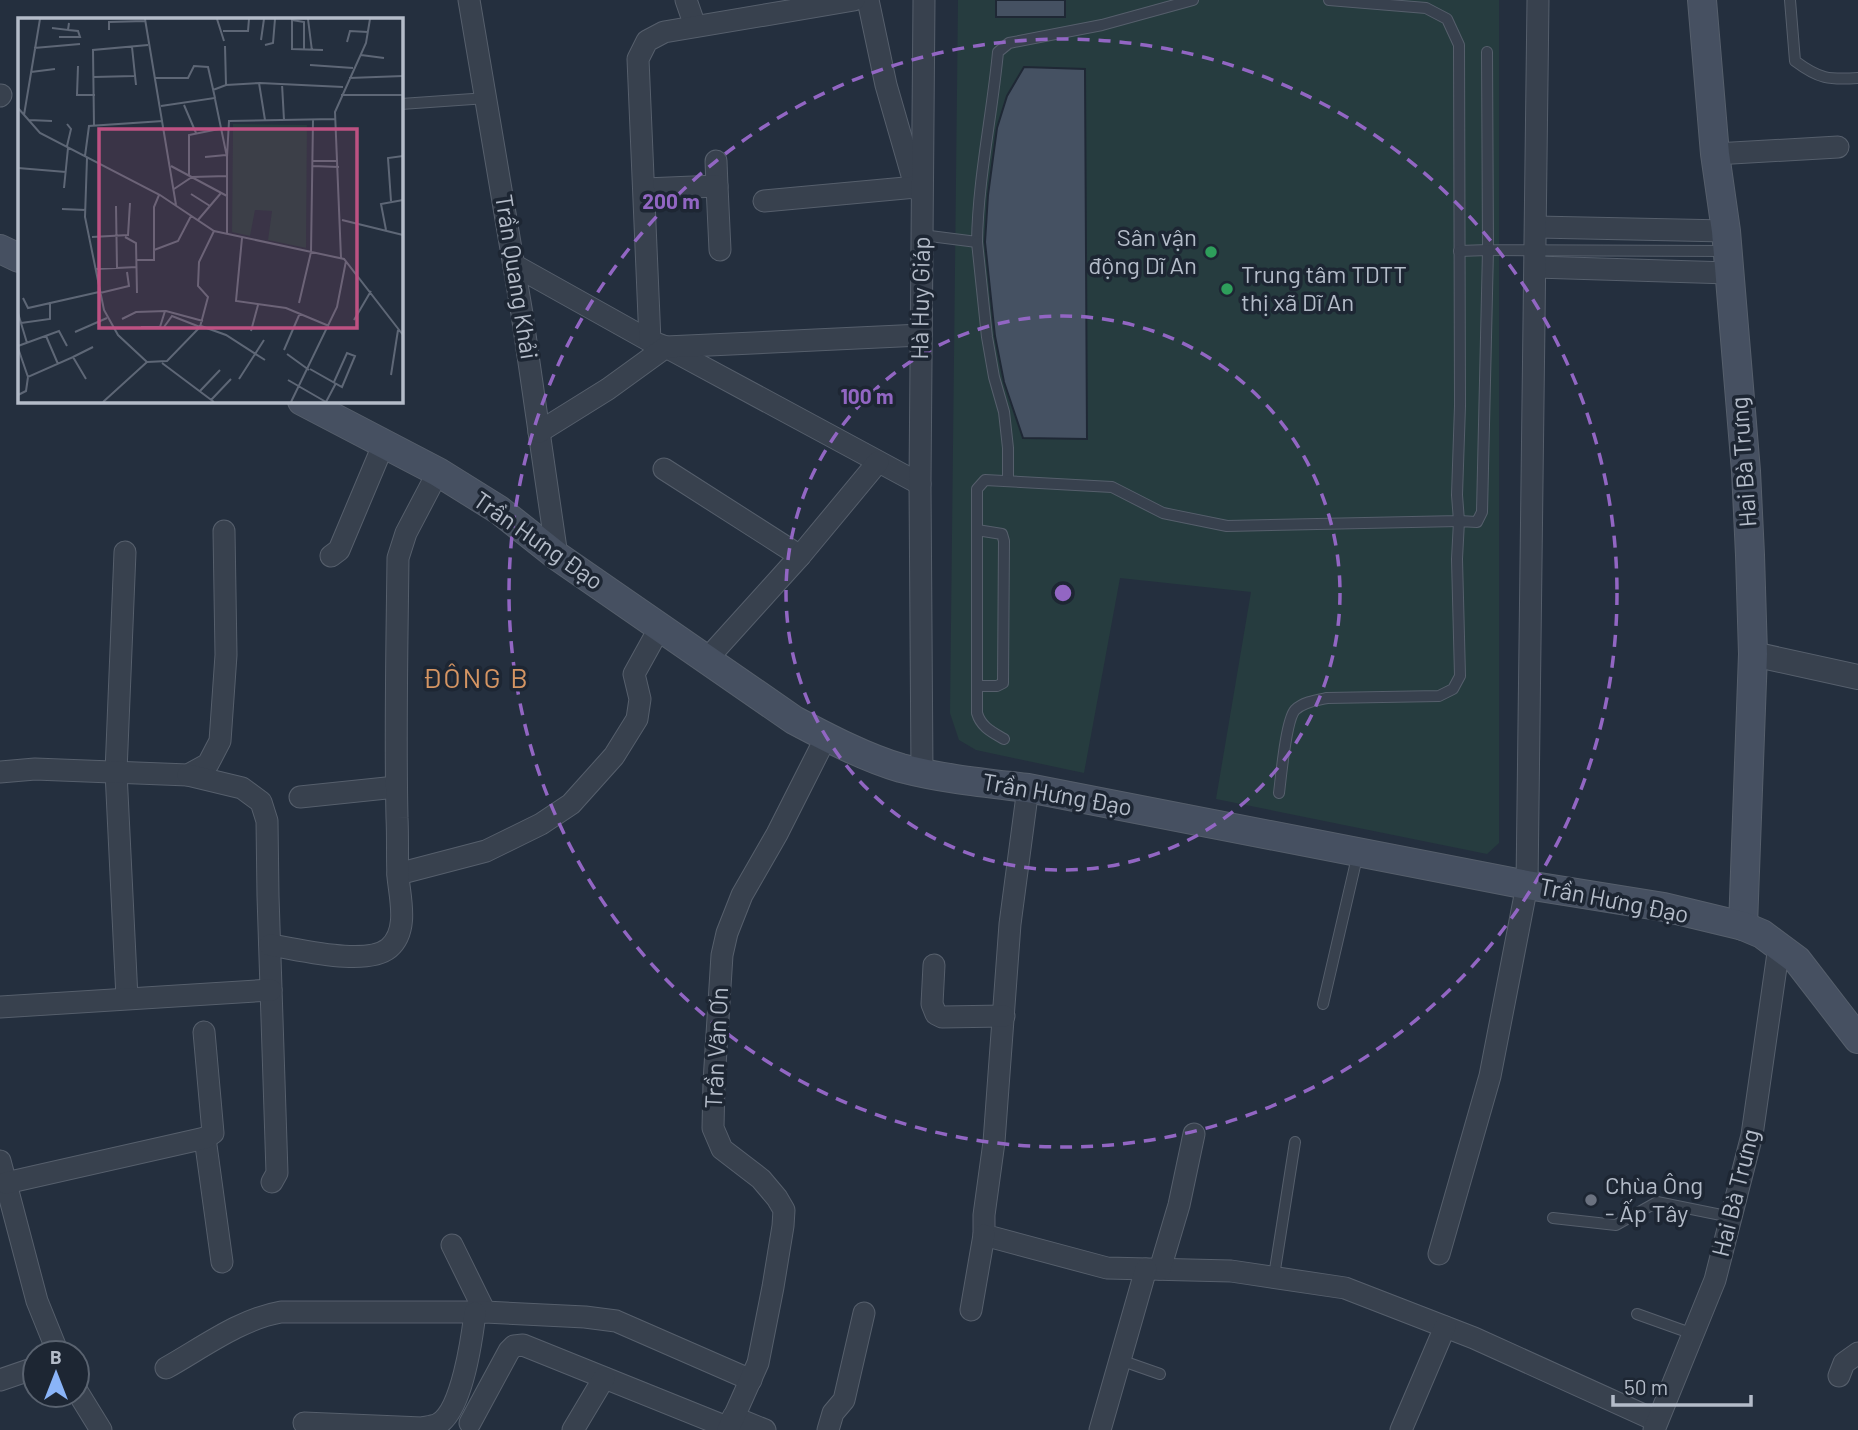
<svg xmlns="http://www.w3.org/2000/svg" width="1858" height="1430" font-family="Barlow,sans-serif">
<rect width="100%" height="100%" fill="#242f3e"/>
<path fill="#263c3f" d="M958,0H1499V843L1487,854L1216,799L1251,592L1120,578L1084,773L976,750L959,740L950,713Z"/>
<g fill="#455162" stroke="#1f2835" stroke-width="2">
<rect x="996" y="0" width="69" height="17"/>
<path d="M1024,67L1085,69L1087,439L1023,438L1004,382L995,336L985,242L988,195L997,128L1007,96Z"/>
</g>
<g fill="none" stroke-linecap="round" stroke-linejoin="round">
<g stroke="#565f6c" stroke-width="12">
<g id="service">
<path d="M1790,0L1795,61C1819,79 1829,80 1858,78"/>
<path d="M1487,52L1488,250L1727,251"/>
<path d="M401,104L487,98"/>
<path d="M922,235L977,242C978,178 992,116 998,52L1009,43L1102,25L1193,0"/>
<path d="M977,242L987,337L994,377L1004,412L1008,448V480"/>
<path d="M977,686H997L1003,683L1004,541L1002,534L977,530"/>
<path d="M1004,739C992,732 981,727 977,713V489L985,480L1112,487L1163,513L1227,526L1459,521L1457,495L1460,406L1459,45L1447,19L1426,8L1329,0"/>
<path d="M1279,793C1281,777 1286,720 1295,710C1303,702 1317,700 1327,698L1439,696L1453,689L1460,676L1457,559L1459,521L1477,522L1482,512L1488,250L1459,251"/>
<path d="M1323,1004L1358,853"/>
<path d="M1553,1218L1616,1225L1657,1202L1731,1217"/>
<path d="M1274,1276L1295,1142"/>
<path d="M1637,1314L1693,1334"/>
<path d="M1120,1360L1160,1374"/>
</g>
</g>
<g stroke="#565f6c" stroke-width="23">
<g id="minor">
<path d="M469,0L522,314L557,556"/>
<path d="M686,0L695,26"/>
<path d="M868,0L886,85L916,189"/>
<path d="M0,96L1,95"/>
<path d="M1715,154L1838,147"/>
<path d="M716,161L717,186"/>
<path d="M645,189L717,186L720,250"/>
<path d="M764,201L916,187"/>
<path d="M1537,227L1726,231"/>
<path d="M514,265L650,341L666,347L920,484"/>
<path d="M1536,267L1729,273"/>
<path d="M650,341L638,59L647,41L664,32L854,0"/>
<path d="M539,432L608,389L666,347L921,335"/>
<path d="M664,469L800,556"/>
<path d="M125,552L116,772L127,998"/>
<path d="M331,556L339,550L384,443"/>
<path d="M707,659L800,556L878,462"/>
<path d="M0,772L35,769L188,775L208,764L220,741L226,655L224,531"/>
<path d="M922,772L920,484L924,0"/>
<path d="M188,775L242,788L261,802L267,821L268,896L277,1173L272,1182"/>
<path d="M1028,788L1010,924L994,1142L984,1215V1235L1107,1268L1231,1271L1345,1288L1474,1338L1657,1421"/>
<path d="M300,797L396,787"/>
<path d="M398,874L486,851L541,824L571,804L614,756L637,719L640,699L634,674L660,627"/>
<path d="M270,945C298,949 366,967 389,948C409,931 400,898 398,877C397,857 398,838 397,818C395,731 397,645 398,558L406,533L438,472"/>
<path d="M934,965L932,1004L936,1014L942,1017L1004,1016"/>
<path d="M0,1007L271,990"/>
<path d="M205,1138L222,1262"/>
<path d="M0,1161L37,1301L58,1353"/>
<path d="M6,1183L205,1138L213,1133L204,1032"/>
<path d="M452,1245L485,1312"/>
<path d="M1439,1254L1490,1076L1527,885L1538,0"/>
<path d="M1160,1269L1179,1205L1194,1134"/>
<path d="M971,1310L984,1235"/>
<path d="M166,1368C202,1348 240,1319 281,1312H485L585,1317L616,1321L751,1380"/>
<path d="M1839,1376L1844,1363L1858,1353"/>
<path d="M0,1380L35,1368"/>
<path d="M77,1391L101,1430"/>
<path d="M733,1417L765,1430"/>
<path d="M304,1423L422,1428C426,1427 434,1426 438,1424C462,1411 472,1338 475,1313"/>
<path d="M470,1423L509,1351L514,1346L523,1345L729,1428"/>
<path d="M573,1430L604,1378"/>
<path d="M728,1430L758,1363L773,1287L783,1226L784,1210L777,1198L761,1179L722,1149L713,1128L714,1082L722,955L727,933L742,895L777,834L826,737"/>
<path d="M828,1430L833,1413L844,1400L864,1313"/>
<path d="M1100,1430L1146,1269"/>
<path d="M1401,1430L1445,1327"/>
<path d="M1654,1430L1715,1280L1752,1135L1779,946"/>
</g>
</g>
<g stroke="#565f6c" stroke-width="26">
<path id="tertiary" d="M1753,654L1858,677"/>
</g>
<g stroke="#565f6c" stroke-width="30">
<g id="secondary">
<path d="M1702,0L1715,154L1726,231L1746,471L1750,555L1753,654L1743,926"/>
<path d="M0,249L19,258"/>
<path d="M302,401L438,472L499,510L557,556L794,720C826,737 866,758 901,768C943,779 986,783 1028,788L1527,885L1664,907L1743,926L1762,934L1797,960L1858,1039"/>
</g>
</g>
<use href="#service" stroke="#38414e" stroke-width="10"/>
<use href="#minor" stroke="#38414e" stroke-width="21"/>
<use href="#tertiary" stroke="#38414e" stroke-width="24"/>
<use href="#secondary" stroke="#465061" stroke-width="28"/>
</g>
<g fill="none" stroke="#9266c3" stroke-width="3.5" stroke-dasharray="12 9">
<circle cx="1063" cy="593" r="277"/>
<circle cx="1063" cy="593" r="554"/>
</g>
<g fill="#2e9e5b" stroke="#1d2633" stroke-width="2.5">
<circle cx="1211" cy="252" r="7"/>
<circle cx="1227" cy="289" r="7"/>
</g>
<circle fill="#6b7280" stroke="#1d2633" stroke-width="2.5" cx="1591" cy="1200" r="7"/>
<g text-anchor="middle" stroke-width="7" stroke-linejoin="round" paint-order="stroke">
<g font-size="24" fill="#b4bcc9" stroke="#1d2633" text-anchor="start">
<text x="1197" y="246" text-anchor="end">Sân vận<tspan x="1197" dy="28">động Dĩ An</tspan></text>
<text x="1241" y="283">Trung tâm TDTT<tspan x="1241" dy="28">thị xã Dĩ An</tspan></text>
<text x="1605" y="1194">Chùa Ông<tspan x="1605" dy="28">- Ấp Tây</tspan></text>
</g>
<g font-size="24" fill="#b4bcc9" stroke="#1d2633">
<text transform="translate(516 277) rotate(81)" y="8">Trần Quang Khải</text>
<text transform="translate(921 298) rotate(-89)" y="8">Hà Huy Giáp</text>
<text transform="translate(1744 462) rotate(-94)" y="8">Hai Bà Trưng</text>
<text transform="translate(538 541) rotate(35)" y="8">Trần Hưng Đạo</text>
<text transform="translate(1057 795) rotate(10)" y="8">Trần Hưng Đạo</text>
<text transform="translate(1614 901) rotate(11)" y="8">Trần Hưng Đạo</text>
<text transform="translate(717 1048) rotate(-87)" y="8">Trần Văn Ơn</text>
<text transform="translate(1736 1193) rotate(-76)" y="8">Hai Bà Trưng</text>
</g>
<g font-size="28" letter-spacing="2" fill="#d59563" stroke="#1d2633">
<text x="476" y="688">ĐÔNG B</text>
</g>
</g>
<g transform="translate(18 18)">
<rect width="385" height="385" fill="#242f3e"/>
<path d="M215,106L289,107L288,230L250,222L254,193L237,192L232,218L214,214Z" fill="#263c3f"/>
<path fill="none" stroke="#5e6776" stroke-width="2" d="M127,1L158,187M199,1L206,23M274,1V31L305,32M290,1L294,33M274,2L286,4V31M34,10L50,12L51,5M91,12V4L127,3M205,13H230L231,1M41,19H62L60,13L50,12M243,22L246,1M329,24L332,13L350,14M247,27L255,25L257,1M207,28L208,67M114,29L118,67M16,30L62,26M343,37L366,40M292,47L335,50M60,48L59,77H77M13,54L37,51M76,59L116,58M137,60H170L176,48L190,49L197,80L143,88M331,60L385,58M241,65L247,102M264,66L266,102M195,72L208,67L242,65L325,69M323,77H385M197,81L209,139V217M166,87L178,115M0,90L22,115L142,177L196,213L326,241L385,317M6,97L22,1M11,102L34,103M76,108L75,32L130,27M49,128L53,111L49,106M67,138L71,108L145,103M187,139L208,137M209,139L211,103L317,101M69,140L67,199L86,292L100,317L129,344L85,384M294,143H320M153,148L209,178M294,148L321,149M0,150L48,154M171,158V117L201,111M46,170L50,130M156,171L174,159L209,158M173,176L192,188M373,183L370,140L385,138M98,188L99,250M44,191L68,192M180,202L203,175M324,202L385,217M368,212L363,186L385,182M74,219L110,217L112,185M107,219L118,225L119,275M224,220L218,283L268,290L311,308M136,232L160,223L173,198M323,240L317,94L348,25L352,1M118,242H136V189L141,177M78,251L119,249M82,275L111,268L109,254M5,280L10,290L81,274M281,285L293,234L295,102M0,295L9,325M104,301L118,294L148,293L185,303M336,302L353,273M3,305L32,301V284M183,308L208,317L247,342M123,309H142L147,293M146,309L154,298L182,309M233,313L240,287M57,314L89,300M28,318L40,346M0,328L41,313L49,328M0,330L10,359L55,339L68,361M266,332L282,295M269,336L291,352M55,339L75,329M129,344L149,343L182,309L190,279L180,268L181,244L196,213M144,345L196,384M292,351L324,369L337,338L329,335L316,364M373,357L380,312M221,361L246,322M270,362L308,384M182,373L202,352M0,377L8,373L10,359M193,382L213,361M273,384L319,289L328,243M308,384L318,365"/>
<path fill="#bd5182" fill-opacity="0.15" stroke="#bd5182" stroke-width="3.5" d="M81,111H339V310H81Z"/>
<rect width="385" height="385" fill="none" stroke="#b4bcc9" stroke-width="3.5"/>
</g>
<circle cx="1063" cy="593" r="10" fill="#9266c3" stroke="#1d2633" stroke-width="3.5"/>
<g font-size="21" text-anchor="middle" font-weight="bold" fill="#9266c3" stroke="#1d2633" stroke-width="7" stroke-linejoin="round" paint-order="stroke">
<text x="671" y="209">200 m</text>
<text x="867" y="404">100 m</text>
</g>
<g transform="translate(56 1374)"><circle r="33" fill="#1d2633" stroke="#59626f" stroke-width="2"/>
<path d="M0-5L12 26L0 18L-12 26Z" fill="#8ab4f8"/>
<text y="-10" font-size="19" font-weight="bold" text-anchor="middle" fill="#b4bcc9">B</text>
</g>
<path d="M1613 1395v10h138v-10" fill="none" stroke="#b4bcc9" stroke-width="3.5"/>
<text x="1624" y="1395" font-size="21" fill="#b4bcc9" stroke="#1d2633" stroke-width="5" paint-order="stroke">50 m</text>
</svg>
